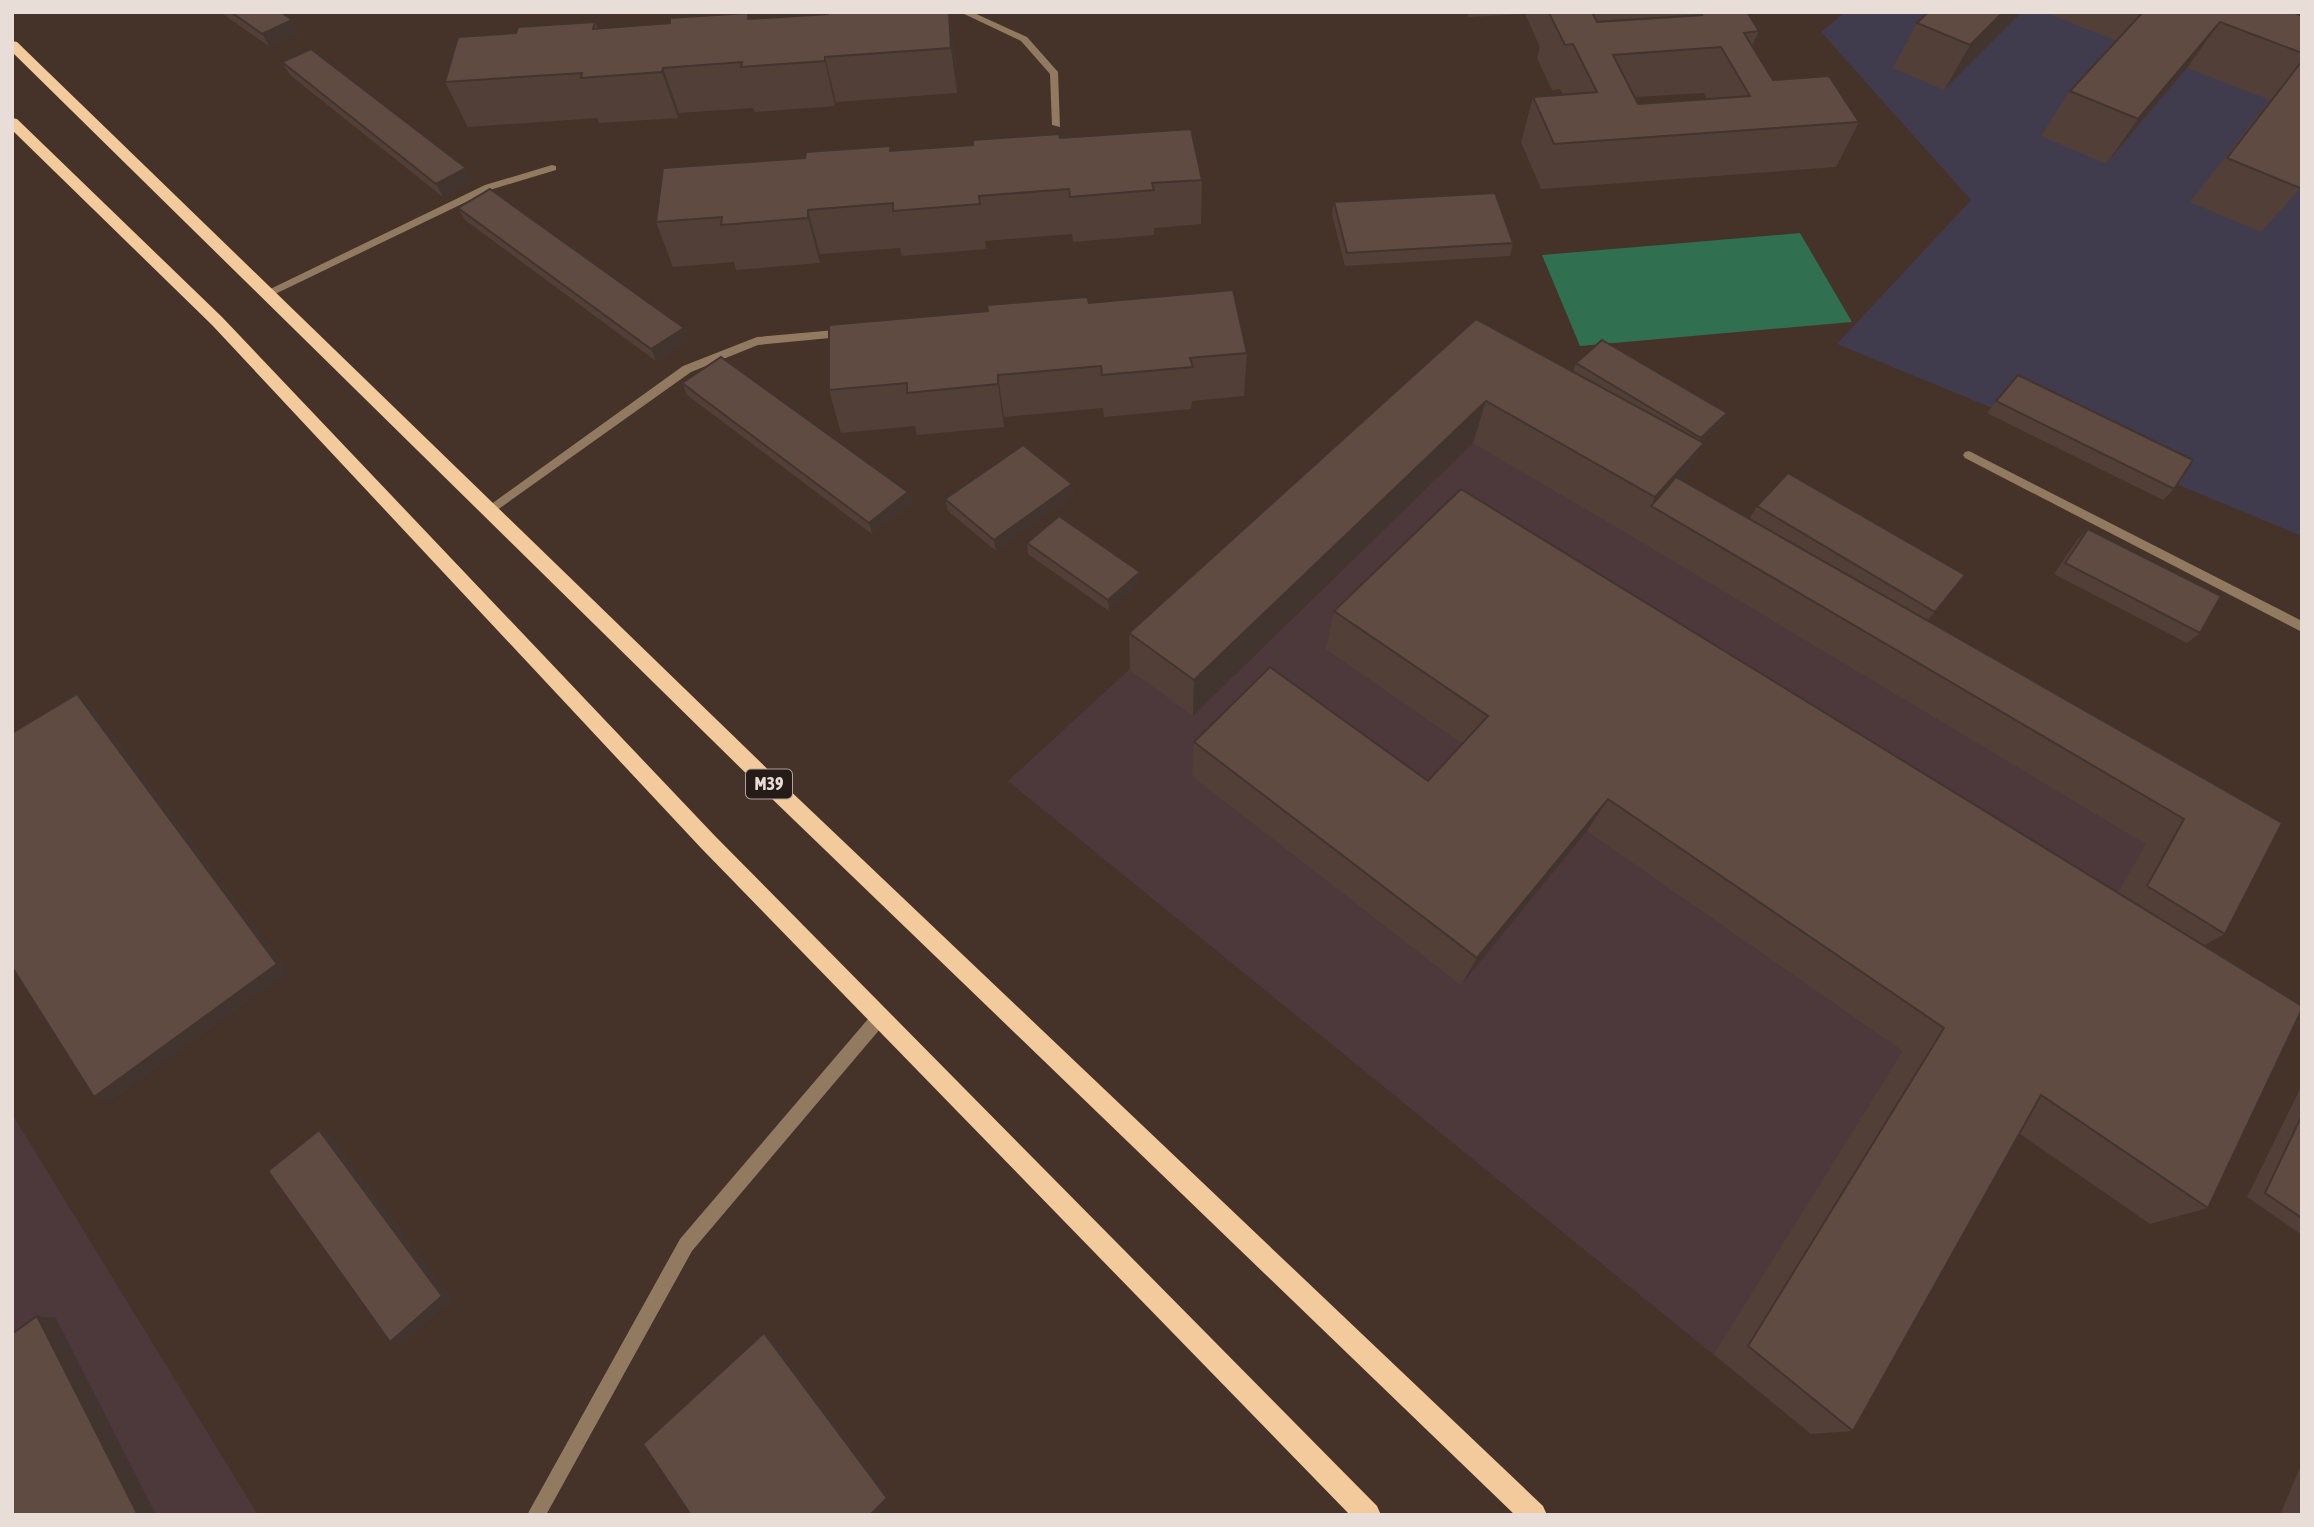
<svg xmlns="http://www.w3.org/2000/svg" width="2314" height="1527" font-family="'Asap Condensed',sans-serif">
<rect width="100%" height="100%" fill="#453229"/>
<g fill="#4d393c">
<path d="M1464,362L2240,849L2183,956L1994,1116L1811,1434L1008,781Z"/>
<path d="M12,1114L258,1515H12Z"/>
</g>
<path fill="#413c4d" d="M1845,12H2302V536L1837,344L1971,200L1821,32Z"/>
<path fill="#306f50" d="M1800,233L1852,322L1580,346L1542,255Z"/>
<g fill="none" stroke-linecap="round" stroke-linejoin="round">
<g fill="#917a60" fill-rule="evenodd">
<path d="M960,12H972L1027,37L1058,72L1060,127L1052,125L1050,74L1021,41Z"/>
<path d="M552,165L556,166V170L493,189L271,296L267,297L262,293L485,185Z"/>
<path d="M847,329L853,333L851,336L758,345L691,372L493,513L489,515L483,510L683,366L757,337Z"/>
<path d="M1969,451L2302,621V632L1965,458L1963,455L1965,452Z"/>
<path d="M880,1009L886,1012L888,1017L886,1022L692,1251L546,1515H527L680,1239L874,1012Z"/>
</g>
<g fill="#f3ca9c" fill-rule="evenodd">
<path d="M12,41L17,42L782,783L1543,1506L1547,1515H1515L768,795L12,52Z"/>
<path d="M12,118L17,119L222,317L715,836L1377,1506L1381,1515H1350L701,848L212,325L12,130Z"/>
</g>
</g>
<g fill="#524038" fill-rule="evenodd">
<path d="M220,12H281L300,33L270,47Z"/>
<path d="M828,12H949L955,51L957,93L836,102L835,106L755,112L753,108L679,113L678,118L599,123L597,118L468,127L445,82L595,22L598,28L828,14Z"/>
<path d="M1467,12H1747L1759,31L1752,46L1773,80L1859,122L1836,167L1541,189L1521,142L1533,97L1563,95L1560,89L1552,90L1537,58L1540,47L1525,14L1469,17ZM1661,17L1662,18L1597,22L1596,21ZM1704,93L1707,99L1638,104L1635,97Z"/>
<path d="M1928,12H2022L1944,90L1893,68L1917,23Z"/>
<path d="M2044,12H2293L2302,16V186L2261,232L2190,202L2270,100L2187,68L2106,164L2041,136L2070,91L2117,41Z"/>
<path d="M282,62L473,181L443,197L290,75Z"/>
<path d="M1060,138L1202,180L1201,224L1154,228V235L1073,242L1072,234L985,241L986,249L902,256L900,248L820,254V263L736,270L734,262L673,267L656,222L805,158L891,146L892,151Z"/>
<path d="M1334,202L1513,243L1510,256L1345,266L1332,214Z"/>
<path d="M458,208L684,328L689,340L656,361L465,220Z"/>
<path d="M1089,303L1247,353L1244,396L1192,401L1191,409L1104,417L1103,408L1004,417V427L917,435L915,426L841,433L829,390Z"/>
<path d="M1476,319L1573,371L1576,363L1727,413L1721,425L1703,442L1684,482L1821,560L1750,518L1757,506L1935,612L1927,621L2282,823L2225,934L2203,946L2208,1208L2150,1224L2020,1134L1853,1431L1811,1434L1714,1354L1903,1051L1587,831L1461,985L1192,776L1194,742L1428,781L1463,744L1326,649L1334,611L2118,893L2146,844L1635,538L1473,443L1193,716L1130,670L1129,633Z"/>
<path d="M2018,375L2174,489L2163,500L1987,413Z"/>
<path d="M682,383L908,492L911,504L872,534L687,395Z"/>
<path d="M1072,484L1073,496L996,551L948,511L945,499Z"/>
<path d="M2088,529L2200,633L2187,643L2054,574L2077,540Z"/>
<path d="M1027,543L1140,583L1109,611L1028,554Z"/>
<path d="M2302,1085V1235L2247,1197Z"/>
<path d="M2302,1463V1515H2280Z"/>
</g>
<g fill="#42342e">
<path d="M949,12L955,51L957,93L951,48Z"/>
<path d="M2003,12H2022L1944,90L1970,45Z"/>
<path d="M292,20L300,33L270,47L262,34Z"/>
<path d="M2220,22L2187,68L2106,164L2138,119Z"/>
<path d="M825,57L836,102L835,106L825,61Z"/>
<path d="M663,68L679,113L678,118L662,72Z"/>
<path d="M466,168L473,181L443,197L436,184Z"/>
<path d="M808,210L820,254V263L808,218Z"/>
<path d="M684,328L689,340L656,361L651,349Z"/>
<path d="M998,375L1004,417V427L998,384Z"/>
<path d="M1486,401L1473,443L1193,716L1194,680Z"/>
<path d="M1727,413L1721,425L1695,450L1701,438Z"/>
<path d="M1704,443L1683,484L1651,506L1655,497Z"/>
<path d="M1072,484L1073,496L996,551L994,540Z"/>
<path d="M908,492L911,504L872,534L869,523Z"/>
<path d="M1140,572V583L1109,611L1108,600Z"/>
<path d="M77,694L91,704L290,972L110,1103L94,1097Z"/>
<path d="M1608,799L1587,831L1461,985L1477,958Z"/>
<path d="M319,1130L332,1135L454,1299L403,1345L390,1342Z"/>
<path d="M37,1316L56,1318L156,1515H138Z"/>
<path d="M764,1333L771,1335L892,1498L875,1515H870Z"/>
</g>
<g fill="#5f4b41" stroke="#42342e" stroke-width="2" fill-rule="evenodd">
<path d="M231,12H281L292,20L262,34Z"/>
<path d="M828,12H949L951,48L825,57V61L741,67L742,62L663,68L662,72L581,78L582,73L445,82L458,37L516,33L518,27L595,22L593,29L670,23V18L748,13V19L828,14Z"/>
<path d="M1592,12L1597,22L1702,15L1700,12H1747L1759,31L1744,33L1773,80L1829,76L1859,122L1554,144L1533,97L1597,92L1573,44L1565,45L1549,13ZM1721,47L1750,96L1638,104L1613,55Z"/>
<path d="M1928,12H2003L1970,45L1917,23Z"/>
<path d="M2143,12H2293L2302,16V53L2220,22L2138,119L2070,91Z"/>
<path d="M311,49L466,168L436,184L282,62Z"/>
<path d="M2302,61V186L2300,188L2227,158Z"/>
<path d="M1191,129L1202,180L1152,183L1154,190L1070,197L1069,189L979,196L980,204L893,211V203L808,210V218L721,225L722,217L656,222L663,168L805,158L806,152L891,146L890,151L973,145V140L1059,134L1060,138Z"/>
<path d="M490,189L684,328L651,349L458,208Z"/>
<path d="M1495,193L1513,243L1347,253L1334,202Z"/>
<path d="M1233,290L1247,353L1190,358L1193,367L1102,375L1101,366L998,375V384L907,393V383L829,390V325L988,311L987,305L1087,297L1089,303Z"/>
<path d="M1476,319L1704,443L1655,497L1486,401L1194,680L1129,633Z"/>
<path d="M1602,340L1727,413L1701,438L1576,363Z"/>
<path d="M721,357L908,492L869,523L682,383Z"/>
<path d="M2018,375L2193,460L2174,489L1996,401Z"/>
<path d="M1023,445L1072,484L994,540L945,499Z"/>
<path d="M1788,473L1965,575L1935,612L1757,506Z"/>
<path d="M1676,477L2282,823L2225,934L2147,886L2184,819L1651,506Z"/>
<path d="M1461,489L2302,1006V1009L2208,1208L2041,1095L1853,1431L1748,1346L1944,1028L1608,799L1477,958L1194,742L1270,667L1428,781L1488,716L1334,611Z"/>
<path d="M1059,516L1140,572L1108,600L1027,543Z"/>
<path d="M2088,529L2221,596L2200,633L2065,563Z"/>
<path d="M77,694L277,964L94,1097L12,967V733Z"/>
<path d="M2302,1115V1218L2265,1193Z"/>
<path d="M319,1130L442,1296L390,1342L268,1171Z"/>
<path d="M37,1316L138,1515H12V1334Z"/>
<path d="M764,1333L887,1498L870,1515H691L643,1444Z"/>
</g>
<g text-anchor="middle" stroke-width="7" stroke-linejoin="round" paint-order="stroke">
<rect fill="#251c18" stroke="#aea39e" stroke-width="2" x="746" y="769.5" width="46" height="29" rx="5"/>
<g font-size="18" font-weight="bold" fill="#e9ddd7">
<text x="769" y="790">M39</text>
</g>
</g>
<rect width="2314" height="1527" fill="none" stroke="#e9ddd7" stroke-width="28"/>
</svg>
